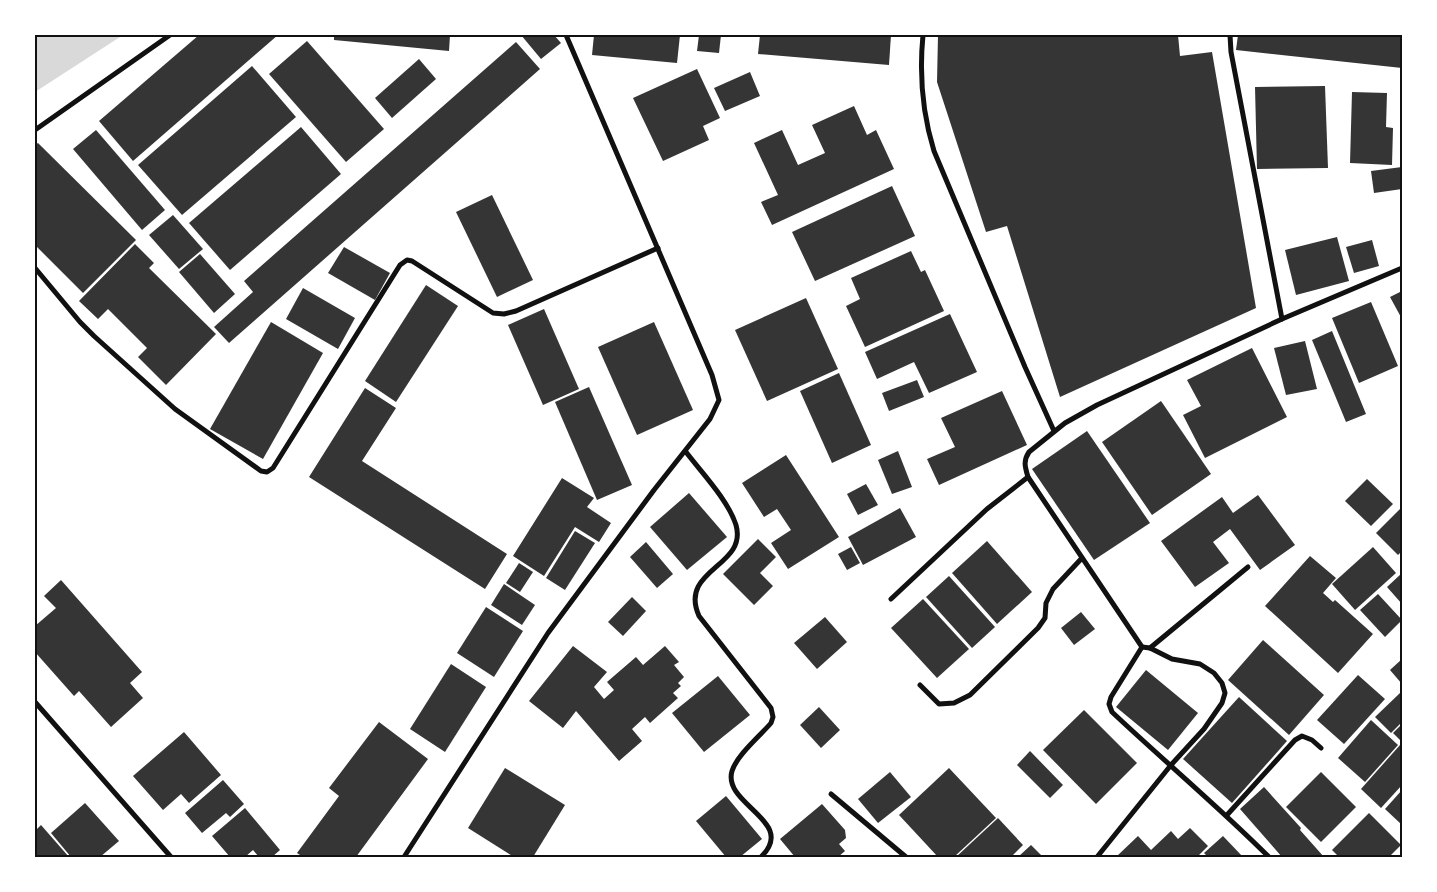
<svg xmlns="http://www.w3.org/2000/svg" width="1437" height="892" font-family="Montserrat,sans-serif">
<rect width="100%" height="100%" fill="#fff"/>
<path fill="#d9d9d9" d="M35,35H123L35,92Z"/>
<g fill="#353535">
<path d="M199,35H278L133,161L99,121Z"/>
<path d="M334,35H450L449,51L334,40Z"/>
<path d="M521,35H554L561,43L541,59Z"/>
<path d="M594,35H680L677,63L592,55Z"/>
<path d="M699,35H721L719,53L697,51Z"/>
<path d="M760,35H891L889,65L758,54Z"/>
<path d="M938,35H1178L1180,56L1212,52L1256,308L1060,397L1007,226L986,232L937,82Z"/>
<path d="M1238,35H1402V68L1236,50Z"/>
<path d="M307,41L384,129L346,162L269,74Z"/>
<path d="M516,42L540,69L229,343L214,327L253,292L244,281Z"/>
<path d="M419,59L436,79L392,118L375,98Z"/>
<path d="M252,66L296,117L182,215L138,165Z"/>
<path d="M697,69L720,118L703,126L709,140L663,161L633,98Z"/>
<path d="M750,72L760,96L725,111L714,88Z"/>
<path d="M1325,86L1328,168L1257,169L1255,87Z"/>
<path d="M1352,92L1387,93L1386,127L1393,128L1392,165L1350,163Z"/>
<path d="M854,106L867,135L876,130L894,169L772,225L761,202L778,195L754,143L782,130L798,165L825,153L812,125Z"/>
<path d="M301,127L341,174L230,270L189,223Z"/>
<path d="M96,130L165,210L142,230L73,149Z"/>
<path d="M38,143L136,240L83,293L35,245V145Z"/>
<path d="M1402,167V189L1374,193L1371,171Z"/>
<path d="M892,186L915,236L815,281L792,232Z"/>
<path d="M492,195L533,280L497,297L456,212Z"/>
<path d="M173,215L203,249L179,269L149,235Z"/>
<path d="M1337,237L1349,281L1296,295L1285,250Z"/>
<path d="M1372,240L1379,266L1354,273L1346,247Z"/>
<path d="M135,244L154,263L149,268L216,334L166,385L138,357L147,348L108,309L98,319L79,301Z"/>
<path d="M344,247L390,273L375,300L328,273Z"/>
<path d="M911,251L921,272L925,270L944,311L865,347L846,306L860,299L851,278Z"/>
<path d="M200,254L235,294L214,313L179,272Z"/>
<path d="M426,285L458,306L396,402L365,381Z"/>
<path d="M303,288L355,318L338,349L286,319Z"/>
<path d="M1402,291V319L1390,297Z"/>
<path d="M806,298L838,369L767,401L735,330Z"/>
<path d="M1371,302L1398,366L1359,383L1332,318Z"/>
<path d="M544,309L579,389L543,405L508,325Z"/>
<path d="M950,314L977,372L929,393L914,362L877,379L865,352Z"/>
<path d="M271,322L323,353L263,459L210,429Z"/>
<path d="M654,322L693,410L637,435L598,347Z"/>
<path d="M1332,331L1366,414L1346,422L1312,340Z"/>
<path d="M1305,341L1317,389L1286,395L1274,348Z"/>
<path d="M1252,348L1287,417L1205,458L1183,415L1201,406L1187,380Z"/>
<path d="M839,373L871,445L832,463L800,391Z"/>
<path d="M917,380L924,397L889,411L882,393Z"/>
<path d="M589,387L632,485L597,500L555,402Z"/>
<path d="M365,388L396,408L362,461L507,554L485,589L309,477Z"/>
<path d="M1002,391L1027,445L939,485L927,459L955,447L941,418Z"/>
<path d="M1161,401L1211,474L1152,515L1102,442Z"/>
<path d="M1087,431L1150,523L1094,560L1032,469Z"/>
<path d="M898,451L912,487L892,494L878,460Z"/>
<path d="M786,455L839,537L788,569L771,543L791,530L777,509L764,517L742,483Z"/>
<path d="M562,478L594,498L587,507L611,523L599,542L575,527L544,576L513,556Z"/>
<path d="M1367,479L1393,504L1371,526L1345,501Z"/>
<path d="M866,484L878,505L858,515L847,494Z"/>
<path d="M689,493L727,537L687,570L650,527Z"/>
<path d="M1258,495L1295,545L1260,570L1230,529L1213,542L1229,563L1195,587L1161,541L1222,497L1233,513Z"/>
<path d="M1402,507V551L1398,555L1376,533Z"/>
<path d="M900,508L916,537L863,565L848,537Z"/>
<path d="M575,531L595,543L565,590L546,578Z"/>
<path d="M758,539L776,557L760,573L773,586L754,605L723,574Z"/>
<path d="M987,541L1032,592L997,624L952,573Z"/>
<path d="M646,542L673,574L657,588L630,557Z"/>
<path d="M851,547L860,563L847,570L838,554Z"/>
<path d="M1373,547L1396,573L1355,610L1332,584Z"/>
<path d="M1310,556L1336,578L1323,593L1333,602L1335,600L1373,634L1338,673L1265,606Z"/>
<path d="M519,563L533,572L520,592L506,583Z"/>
<path d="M1402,573V604L1387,587Z"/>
<path d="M949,576L995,627L972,648L926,597Z"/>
<path d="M61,580L142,672L130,683L143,698L111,727L79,691L74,696L35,652V626L56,608L44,596Z"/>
<path d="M504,584L535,605L522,625L491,605Z"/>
<path d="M1378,594L1402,620L1385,637L1360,610Z"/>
<path d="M632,597L646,611L623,636L608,622Z"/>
<path d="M923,599L969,649L937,678L891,628Z"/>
<path d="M486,607L523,631L494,677L457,653Z"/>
<path d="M1081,612L1095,629L1074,645L1061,628Z"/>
<path d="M825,617L847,642L817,669L794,643Z"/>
<path d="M1263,640L1324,695L1289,735L1228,680Z"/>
<path d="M573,646L607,672L594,687L604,699L614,690L607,682L636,657L643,665L665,646L679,662L674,665L684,677L678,683L681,686L673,693L678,698L650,723L645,717L632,729L642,741L619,761L576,711L563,728L529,701Z"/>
<path d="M1402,659V684L1390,670Z"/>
<path d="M451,664L486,687L445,752L410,729Z"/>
<path d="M1146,670L1198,713L1168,750L1116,707Z"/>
<path d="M1358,675L1385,699L1344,744L1317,720Z"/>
<path d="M718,676L750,715L704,752L672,713Z"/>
<path d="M1400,693L1402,696V722L1391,733L1375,717Z"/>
<path d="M1239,697L1287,741L1232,803L1183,759Z"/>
<path d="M819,707L840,730L821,748L800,725Z"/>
<path d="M1084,710L1137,763L1096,804L1043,750Z"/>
<path d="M1371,720L1398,745L1365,782L1338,758Z"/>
<path d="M379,722L428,759L356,857H303L297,853L339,796L329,788Z"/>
<path d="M1402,724V742L1393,733Z"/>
<path d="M184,732L221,775L189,803L181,794L163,810L133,776Z"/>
<path d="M1400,745L1402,747V785L1381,808L1361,789Z"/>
<path d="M1030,751L1063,785L1050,798L1017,765Z"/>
<path d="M505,768L565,805L533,857H514L468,828Z"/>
<path d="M949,768L996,818L954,857H938L899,815Z"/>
<path d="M890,772L911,797L878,823L858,799Z"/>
<path d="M1321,772L1356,807L1321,842L1286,807Z"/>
<path d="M223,780L244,804L230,817L226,813L202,833L185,813Z"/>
<path d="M1264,787L1301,828L1300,830L1324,857H1282L1240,809Z"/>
<path d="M1402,790V825L1385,809Z"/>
<path d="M726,796L762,839L740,857H726L696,821Z"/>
<path d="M85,803L119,841L100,857H71L51,833Z"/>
<path d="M822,804L845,830L846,838L839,844L845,851L838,857H795L780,839Z"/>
<path d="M245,808L280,850L272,857H259L253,850L245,857H230L212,836Z"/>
<path d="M1369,813L1401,845L1389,857H1339L1332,850Z"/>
<path d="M998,818L1023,845L1011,857H956Z"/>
<path d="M41,825L69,857H35V831Z"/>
<path d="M1190,828L1208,846L1197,857H1118L1117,856L1138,836L1151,850L1171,831L1178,839Z"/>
<path d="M1223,836L1243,857H1208L1204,853Z"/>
<path d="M1031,845L1043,857H1018Z"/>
</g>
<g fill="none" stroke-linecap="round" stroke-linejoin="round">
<g stroke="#111" stroke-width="5">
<path d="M923,35C919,76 922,112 934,151L1025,367L1054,431"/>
<path d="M1230,35L1231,52L1282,319"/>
<path d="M35,130L170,35"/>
<path d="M35,268L80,322L94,336L175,409L261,471L267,472L273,468L400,265L407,260L412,261L493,313L504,314L516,311L658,248"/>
<path d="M686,452C702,473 728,500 736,525C748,567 678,569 699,616L771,708L773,717L771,723C760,736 737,755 732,771C722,805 798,821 761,857"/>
<path d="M891,599L987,509L1028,477"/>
<path d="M1150,648L1248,567"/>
<path d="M920,685L939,704L954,703L970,695L1038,628L1045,618L1046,603L1053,589L1082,558"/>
<path d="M35,702L171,857"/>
<path d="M831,794L906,857"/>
<path d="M1227,815L1295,740L1302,736L1312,740L1321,748"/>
<path d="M404,857L548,633L654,490L710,419L719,400L712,375L566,35"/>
<path d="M1097,857L1171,765L1204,729L1222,703L1225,693L1222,683L1214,673L1200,664L1172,659L1150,648L1142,647"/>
<path d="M1269,857C1218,806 1164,761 1112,712L1109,704L1111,697L1142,647L1028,477C1025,467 1023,461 1029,452L1065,423L1097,405L1282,319L1402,268"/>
</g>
</g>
<rect width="1437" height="892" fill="none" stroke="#ffffff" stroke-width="72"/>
<rect x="36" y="36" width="1365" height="820" fill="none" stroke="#111" stroke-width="2"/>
</svg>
